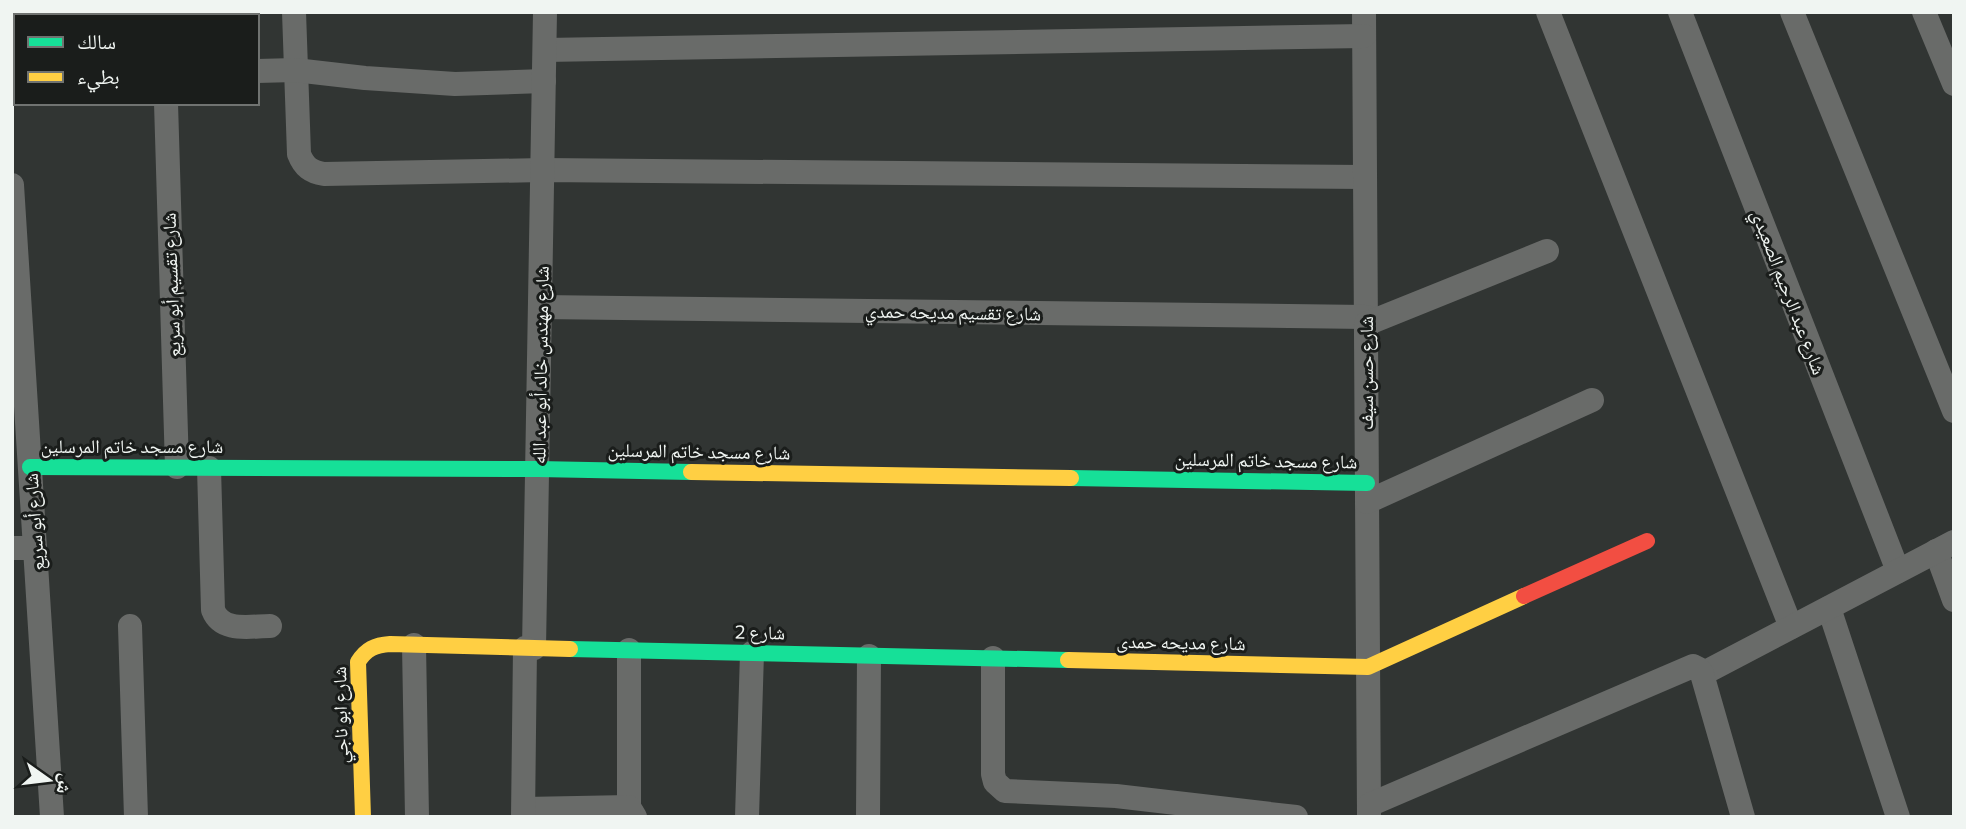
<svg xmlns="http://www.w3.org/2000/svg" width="1966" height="829" font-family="Commissioner,'Noto Naskh Arabic',sans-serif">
<rect width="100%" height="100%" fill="#313533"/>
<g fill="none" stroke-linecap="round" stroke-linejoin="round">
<g stroke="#696b69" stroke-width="24">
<path d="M162,12V16"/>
<path d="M294,12L299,154C304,167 311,172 324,174L543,170L1365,177"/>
<path d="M1364,12L1369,817"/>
<path d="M1548,12L1791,627"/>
<path d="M1680,12L1898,571"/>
<path d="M1792,12L1954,411"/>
<path d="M1924,12L1954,84"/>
<path d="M545,50L1364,36"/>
<path d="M257,71L295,70L365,78L455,84L544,81"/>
<path d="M12,82L16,81"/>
<path d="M166,103L177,467"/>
<path d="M12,185L52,817"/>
<path d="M541,307L1366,317"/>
<path d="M1366,324L1547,251"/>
<path d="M209,468L213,610C222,633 250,626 270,626"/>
<path d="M1367,502L1592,400"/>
<path d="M12,548H35"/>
<path d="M1936,551L1954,600"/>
<path d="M1829,608L1898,817"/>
<path d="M130,626L136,817"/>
<path d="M414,645L417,817"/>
<path d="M534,648L545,12"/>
<path d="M629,650V807L635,817"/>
<path d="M993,658V774L995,782L1005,791L1116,796L1296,817"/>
<path d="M1702,674L1954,542"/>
<path d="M1369,805L1693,666L1699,669L1702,674L1743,817"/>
<path d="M524,809L629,807"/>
<path d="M523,817L525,648"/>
<path d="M747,817L752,653"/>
<path d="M868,817L869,656"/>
</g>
<g stroke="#16e098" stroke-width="16">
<path d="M30,467L538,469L691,472"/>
<path d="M1071,478L1367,483"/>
<path d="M570,649L1068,660"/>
</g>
<g stroke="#ffcf43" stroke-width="16">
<path d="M691,472L1071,478"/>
<path d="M1068,660L1368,667L1524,596"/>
<path d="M363,817L358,662C366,649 375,645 390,644L570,649"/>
</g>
<path stroke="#f24e42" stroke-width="16" d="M1524,596L1647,541"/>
</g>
<g text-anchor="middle" stroke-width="6" stroke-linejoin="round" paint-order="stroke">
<g font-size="19" fill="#f0f5f2" stroke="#1a1d1b">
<text transform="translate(171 285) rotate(-92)" y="7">شارع تقسيم أبو سريع</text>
<text transform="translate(1789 292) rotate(69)" y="7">شارع عبد الرحيم الصعيدي</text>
<text transform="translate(953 312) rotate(1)" y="7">شارع تقسيم مديحه حمدي</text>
<text transform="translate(540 365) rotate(-89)" y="7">شارع مهندس خالد أبو عبد الله</text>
<text transform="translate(1366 373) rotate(-90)" y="7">شارع حسن سيف</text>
<text x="132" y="453">شارع مسجد خاتم المرسلين</text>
<text transform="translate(699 451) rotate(1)" y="7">شارع مسجد خاتم المرسلين</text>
<text transform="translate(1266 460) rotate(1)" y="7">شارع مسجد خاتم المرسلين</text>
<text transform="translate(34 522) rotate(-94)" y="7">شارع أبو سريع</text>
<text transform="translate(760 632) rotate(1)" y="7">شارع 2</text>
<text transform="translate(1181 642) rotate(1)" y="7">شارع مديحه حمدى</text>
<text transform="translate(340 715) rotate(-91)" y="7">شارع ابو ناجي</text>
</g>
</g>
<rect width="1966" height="829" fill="none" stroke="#f0f5f2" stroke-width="28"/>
<rect x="14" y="14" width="245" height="91" fill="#1a1d1b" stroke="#707371" stroke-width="2"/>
<rect x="28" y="37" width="35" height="10" fill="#16e098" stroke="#707371" stroke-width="2"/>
<text x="77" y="49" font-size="21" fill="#f0f5f2">سالك</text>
<rect x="28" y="72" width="35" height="10" fill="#ffcf43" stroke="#707371" stroke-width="2"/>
<text x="77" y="84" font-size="21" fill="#f0f5f2">بطيء</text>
<g transform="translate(49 780) rotate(104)" stroke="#1a1d1b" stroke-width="5" paint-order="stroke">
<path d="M0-5L12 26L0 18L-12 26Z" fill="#f0f5f2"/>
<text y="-10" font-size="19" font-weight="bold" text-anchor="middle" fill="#f0f5f2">ش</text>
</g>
</svg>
